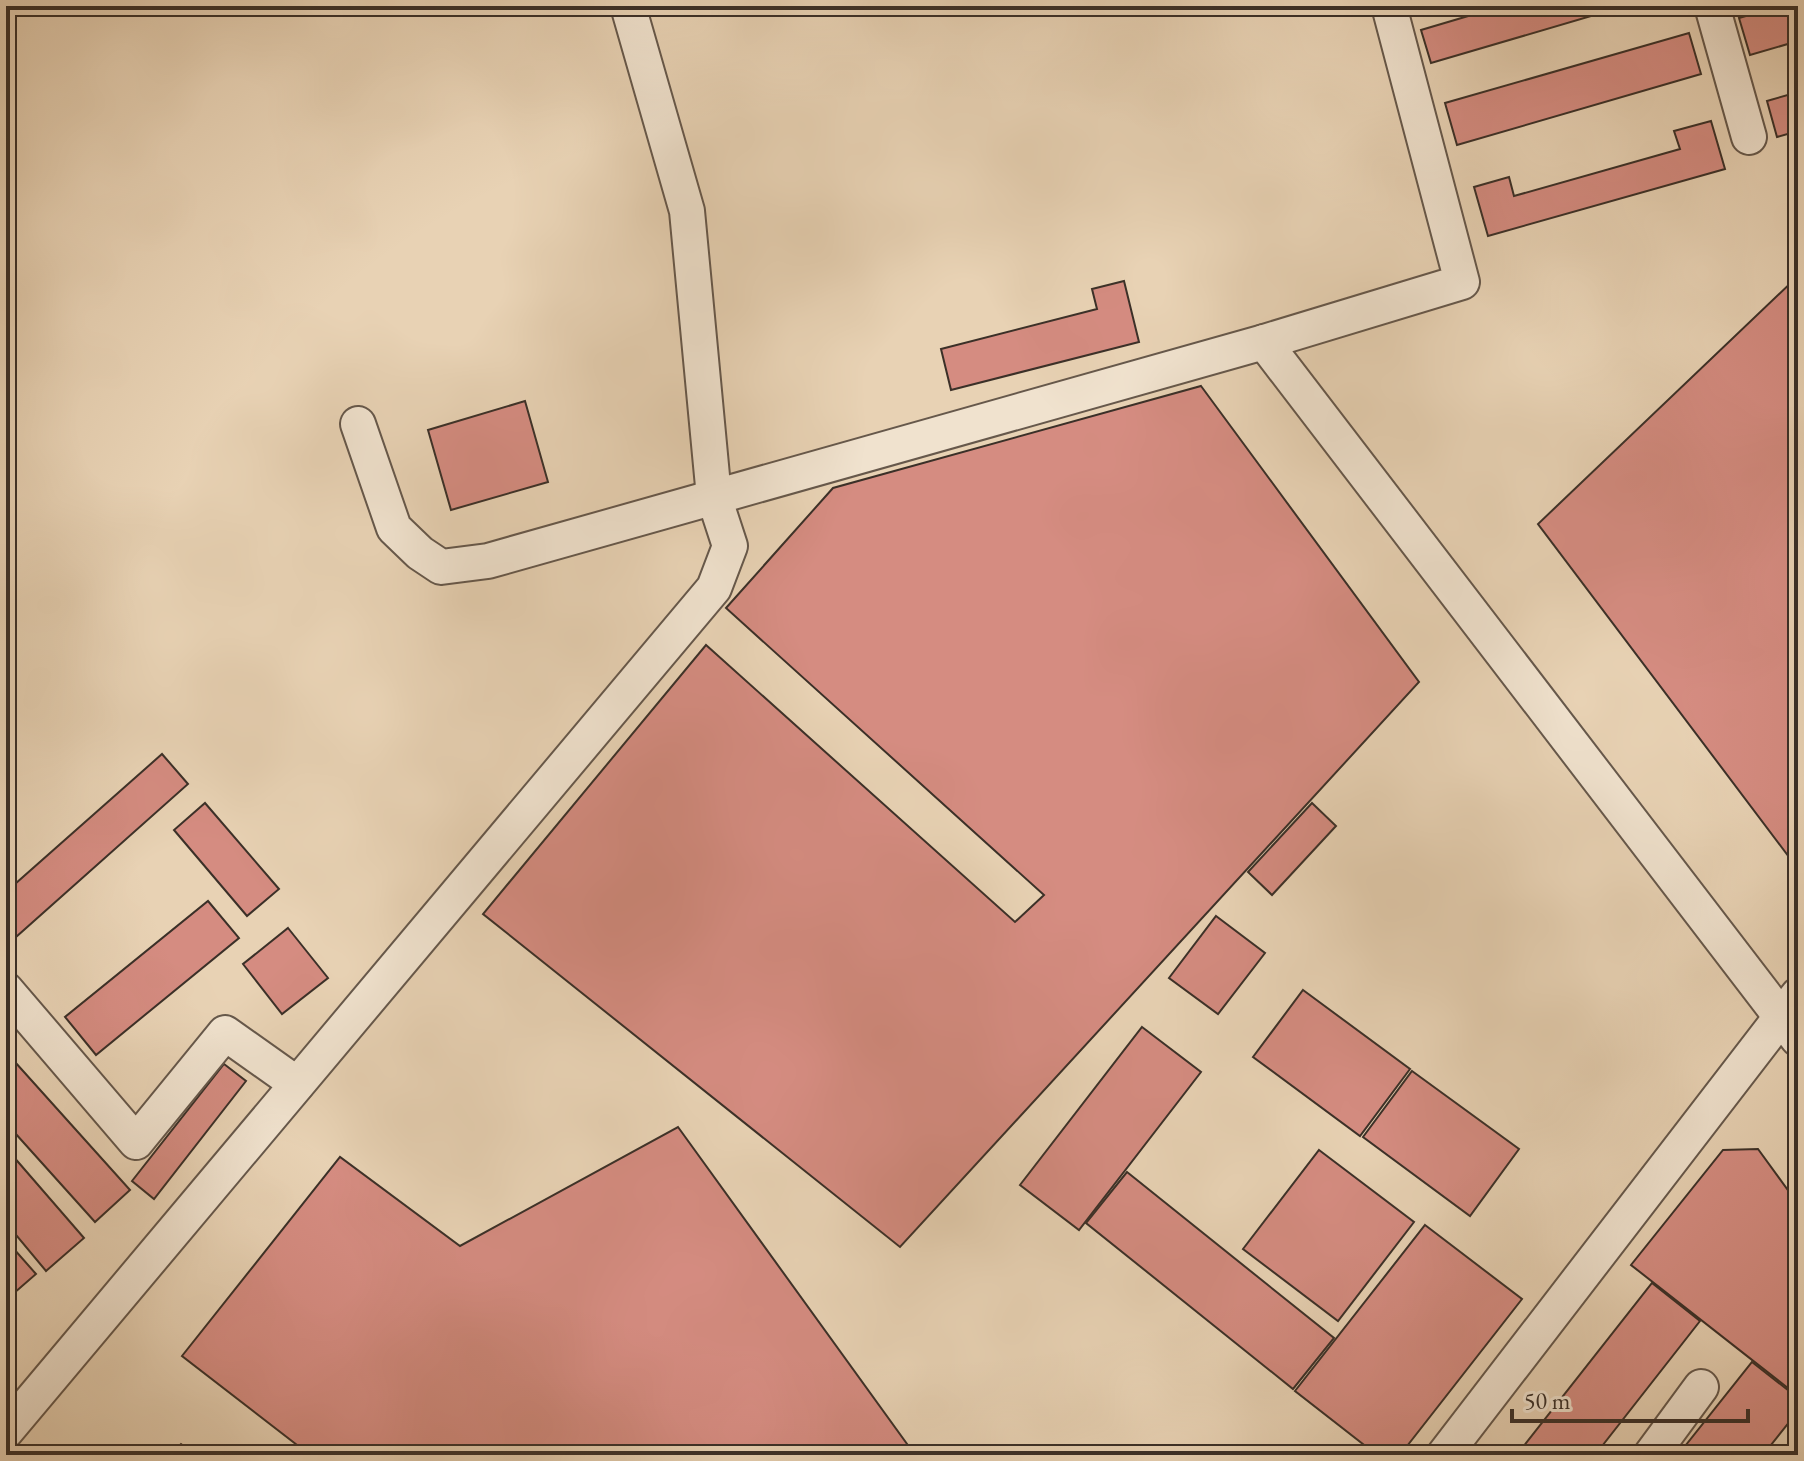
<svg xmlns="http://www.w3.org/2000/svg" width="1804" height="1461" font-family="'EB Garamond',serif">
<rect width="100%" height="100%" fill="#e8d2b4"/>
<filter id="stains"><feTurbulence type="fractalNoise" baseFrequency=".0025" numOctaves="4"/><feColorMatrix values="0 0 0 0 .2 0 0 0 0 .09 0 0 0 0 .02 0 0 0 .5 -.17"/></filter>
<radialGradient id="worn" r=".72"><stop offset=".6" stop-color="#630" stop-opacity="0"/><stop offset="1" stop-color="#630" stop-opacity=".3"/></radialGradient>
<g fill="#d58c81" stroke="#3b3028" stroke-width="2">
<path d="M1502,6H1625L1431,63L1421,30Z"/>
<path d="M1781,6H1798V41L1750,55L1739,18Z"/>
<path d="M1689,33L1701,74L1457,145L1445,103Z"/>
<path d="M1798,92V131L1777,137L1767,101Z"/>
<path d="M1711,121L1725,169L1488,236L1474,187L1509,177L1514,196L1680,149L1674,131Z"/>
<path d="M1798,276V869L1538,524Z"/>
<path d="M1124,281L1139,342L951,390L941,349L1097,309L1092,289Z"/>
<path d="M1201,386L1419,682L900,1247L483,914L706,645L1015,922L1044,895L726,608L833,488Z"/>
<path d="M525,401L548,482L451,510L428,430Z"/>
<path d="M162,754L188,784L7,945L6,892Z"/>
<path d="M205,803L279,889L247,916L174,830Z"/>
<path d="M1312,803L1336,826L1272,895L1248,872Z"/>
<path d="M208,901L239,938L96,1055L65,1017Z"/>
<path d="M1216,916L1265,953L1218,1014L1169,978Z"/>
<path d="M288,928L328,978L282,1014L243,964Z"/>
<path d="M1303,990L1410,1069L1360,1136L1253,1057Z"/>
<path d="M1142,1027L1201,1072L1079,1230L1020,1185Z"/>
<path d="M6,1052L130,1190L95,1222L6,1123Z"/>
<path d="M224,1064L246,1081L154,1199L132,1181Z"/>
<path d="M1412,1071L1519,1149L1470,1216L1363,1137Z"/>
<path d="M678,1127L915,1455H310L182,1356L340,1157L460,1246Z"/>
<path d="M6,1148L84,1238L46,1271L6,1223Z"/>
<path d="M1758,1149L1798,1204V1396L1631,1265L1723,1150Z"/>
<path d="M1319,1150L1414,1222L1338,1321L1243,1249Z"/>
<path d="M1127,1172L1334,1338L1293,1389L1086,1223Z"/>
<path d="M1425,1225L1522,1299L1400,1455H1377L1295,1391Z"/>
<path d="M6,1240L36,1274L6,1300Z"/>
<path d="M1652,1283L1700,1321L1595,1455H1523L1519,1452Z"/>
<path d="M1752,1362L1798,1398V1411L1763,1455H1678Z"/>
<path d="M181,1444L196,1455H170Z"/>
</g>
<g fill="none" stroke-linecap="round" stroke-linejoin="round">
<g stroke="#66584b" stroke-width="38">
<g id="minor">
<path d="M1712,6L1749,137"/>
<path d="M1264,342L1798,1039"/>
<path d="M358,424L394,528L420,553L441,567L488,561L1264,342L1462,282L1389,6"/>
<path d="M6,990L136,1142L225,1033L297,1084"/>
<path d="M6,1431L714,588L730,546L714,497L687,211L628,6"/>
<path d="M1444,1455L1798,995"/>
<path d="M1651,1455L1701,1387"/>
</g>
</g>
<use href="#minor" stroke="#f0e2ce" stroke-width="34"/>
</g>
<rect width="1804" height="1461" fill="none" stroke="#e8d2b4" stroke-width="32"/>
<rect x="8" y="8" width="1788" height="1445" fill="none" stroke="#3b3028" stroke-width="4"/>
<rect x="16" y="16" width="1772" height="1429" fill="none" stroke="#3b3028" stroke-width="2"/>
<path d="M1512 1409v12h236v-12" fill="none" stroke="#3b3028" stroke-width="4"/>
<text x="1524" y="1409" font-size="24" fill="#3b3028" stroke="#f0e2ce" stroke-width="6" paint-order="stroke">50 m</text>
<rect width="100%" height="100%" filter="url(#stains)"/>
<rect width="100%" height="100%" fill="url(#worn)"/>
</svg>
